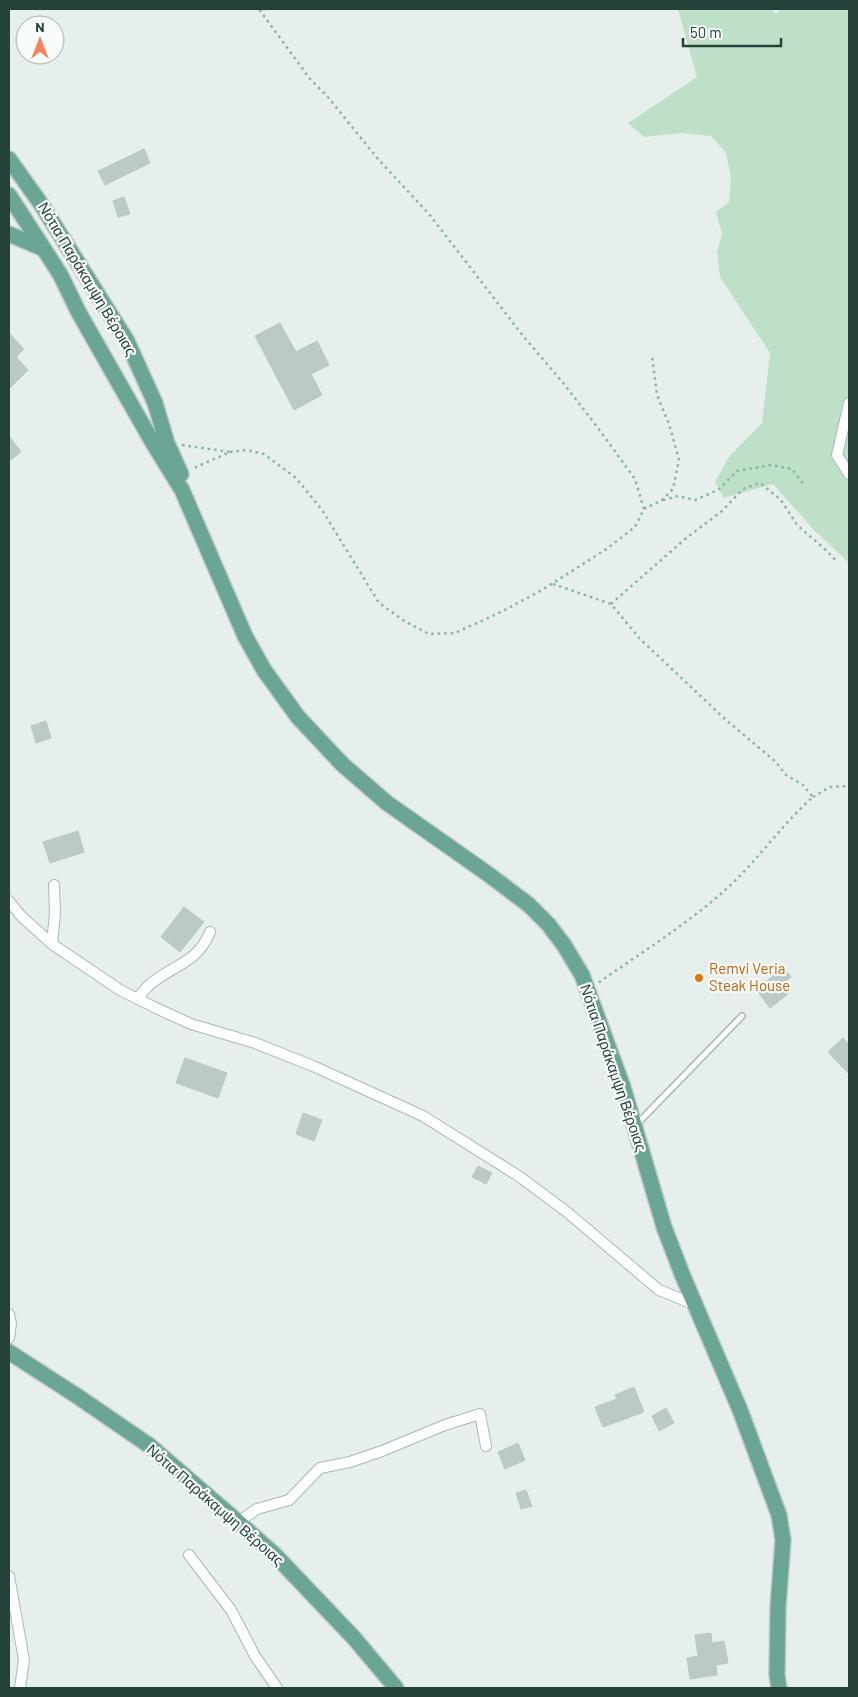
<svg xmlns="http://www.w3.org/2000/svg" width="858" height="1697" font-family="Barlow,sans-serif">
<rect width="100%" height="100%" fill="#e6efeb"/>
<path fill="#bfe0c8" d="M678,9H770L776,14L782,9H849V563L813,529L773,484L724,498L715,482L729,457L762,423L770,353L720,277L717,253L722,234L716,212L729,202L731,177L726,153L711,136L682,133L644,137L628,123L697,77Z"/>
<g fill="#bbcac4" stroke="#b8c9c2">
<path d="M144,149L150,163L105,185L98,171Z"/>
<path d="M124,197L130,214L118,217L113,201Z"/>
<path d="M280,323L296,352L317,341L329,365L311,374L322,395L294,410L255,336Z"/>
<path d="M9,333L24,349L16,357L28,370L9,389Z"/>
<path d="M9,436L21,452L9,461Z"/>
<path d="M46,721L51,738L36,743L31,726Z"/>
<path d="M78,831L84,852L50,863L43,842Z"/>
<path d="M184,907L204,922L180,952L161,937Z"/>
<path d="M784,968L791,977L781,985L788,994L770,1008L756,989Z"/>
<path d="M843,1038L849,1044V1074L828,1052Z"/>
<path d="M185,1058L227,1073L218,1098L176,1083Z"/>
<path d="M303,1113L322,1120L314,1141L296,1134Z"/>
<path d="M478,1166L492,1173L486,1184L472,1177Z"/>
<path d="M634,1387L644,1412L603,1427L595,1407L617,1399L615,1395Z"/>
<path d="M666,1408L674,1423L659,1431L652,1416Z"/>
<path d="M518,1443L525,1460L505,1469L498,1452Z"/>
<path d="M526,1490L532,1506L521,1509L516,1493Z"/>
<path d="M711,1633L712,1643L724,1641L728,1663L716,1665L717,1675L690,1679L687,1658L698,1656L695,1635Z"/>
</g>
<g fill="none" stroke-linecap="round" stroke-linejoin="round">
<g stroke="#a8b8b2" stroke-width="8">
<path id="lane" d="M637,1124L742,1016"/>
</g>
<g stroke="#a8b8b2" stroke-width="12">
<g id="street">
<path d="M849,403L837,455L849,474"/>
<path d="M9,901L21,916L52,944L120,990L156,1008L191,1024L255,1043L313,1066L423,1116L520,1177L567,1212L659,1290L696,1305"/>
<path d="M52,944L55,913L54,885"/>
<path d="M137,999C142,993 147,986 153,982C176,964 198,962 210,932"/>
<path d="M9,1314L11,1323L9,1338"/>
<path d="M238,1522L257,1509L289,1500L320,1468L350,1462L382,1451L445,1425L480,1414L486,1446"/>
<path d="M189,1555L231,1610L255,1656L277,1688"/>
<path d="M9,1576L24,1660L20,1688"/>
</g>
</g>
<g stroke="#c2cac8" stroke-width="18">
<g id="primary">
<path d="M9,159L41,204L127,341L155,403L167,443L181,474"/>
<path d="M9,195L60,274L79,313L153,443L182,490L245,636L264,670L298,717L342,764L387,803L488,874L529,905L548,924L564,945L582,975L623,1087L664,1227L682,1274L740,1410L779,1515L783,1540L778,1607L777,1675L779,1688"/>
<path d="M9,234L42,248"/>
<path d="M9,1352L77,1396L150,1446L238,1522L274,1554L354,1638L396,1688"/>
</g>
</g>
<g stroke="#86b3a5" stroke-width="2.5" stroke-dasharray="2.5 4" stroke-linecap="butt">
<path d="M182,445L230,452L194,468"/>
<path d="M230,452L246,450L264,454L296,478L322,510L379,603L406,622L429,634L455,633L501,612L542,590L605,550L635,527L644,509L635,479L598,428L564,384L524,337L429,214L378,159L327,96L310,79L259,9"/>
<path d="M663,500L678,496L695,500L718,490L737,471L771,465L792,469L804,485"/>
<path d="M644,509L662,500L673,489L679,460L669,424L657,395L652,356"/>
<path d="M553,584L611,604L640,639L726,720L776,762L786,775L803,785L813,797C780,826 756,863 724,891C686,925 639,954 598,983"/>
<path d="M611,604L685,539L722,511L743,489L760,483L781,500L797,525L827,551L837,562"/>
<path d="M813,797L830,787L849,786"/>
</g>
<use href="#lane" stroke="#fff" stroke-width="5"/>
<use href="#street" stroke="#fff" stroke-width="10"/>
<use href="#primary" stroke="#6aa596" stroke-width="15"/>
</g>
<circle fill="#e8710a" stroke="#f7fbf9" stroke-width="2" cx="699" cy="978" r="5"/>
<g text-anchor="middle" stroke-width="4.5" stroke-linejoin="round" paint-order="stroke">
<g font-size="15" fill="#24423a" stroke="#f7fbf9">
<text transform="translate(87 279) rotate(59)" y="5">Νότια Παράκαμψη Βέροιας</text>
<text transform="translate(613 1068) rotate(71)" y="5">Νότια Παράκαμψη Βέροιας</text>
<text transform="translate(215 1505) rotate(41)" y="5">Νότια Παράκαμψη Βέροιας</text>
</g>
<g font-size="15" fill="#c56008" stroke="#f7fbf9" text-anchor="start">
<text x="709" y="974">Remvi Veria<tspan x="709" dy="17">Steak House</tspan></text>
</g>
</g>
<rect width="858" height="1697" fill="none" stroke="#24423a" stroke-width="20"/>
<g transform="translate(40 40)"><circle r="24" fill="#f7fbf9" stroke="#a3b1ad"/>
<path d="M0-4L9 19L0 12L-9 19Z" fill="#f4845f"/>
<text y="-8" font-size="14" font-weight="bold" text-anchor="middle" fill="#24423a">N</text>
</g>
<path d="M683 38v8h98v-8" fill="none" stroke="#24423a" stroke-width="2.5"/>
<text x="690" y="38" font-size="15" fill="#24423a" stroke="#f7fbf9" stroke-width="4" paint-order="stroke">50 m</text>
</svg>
